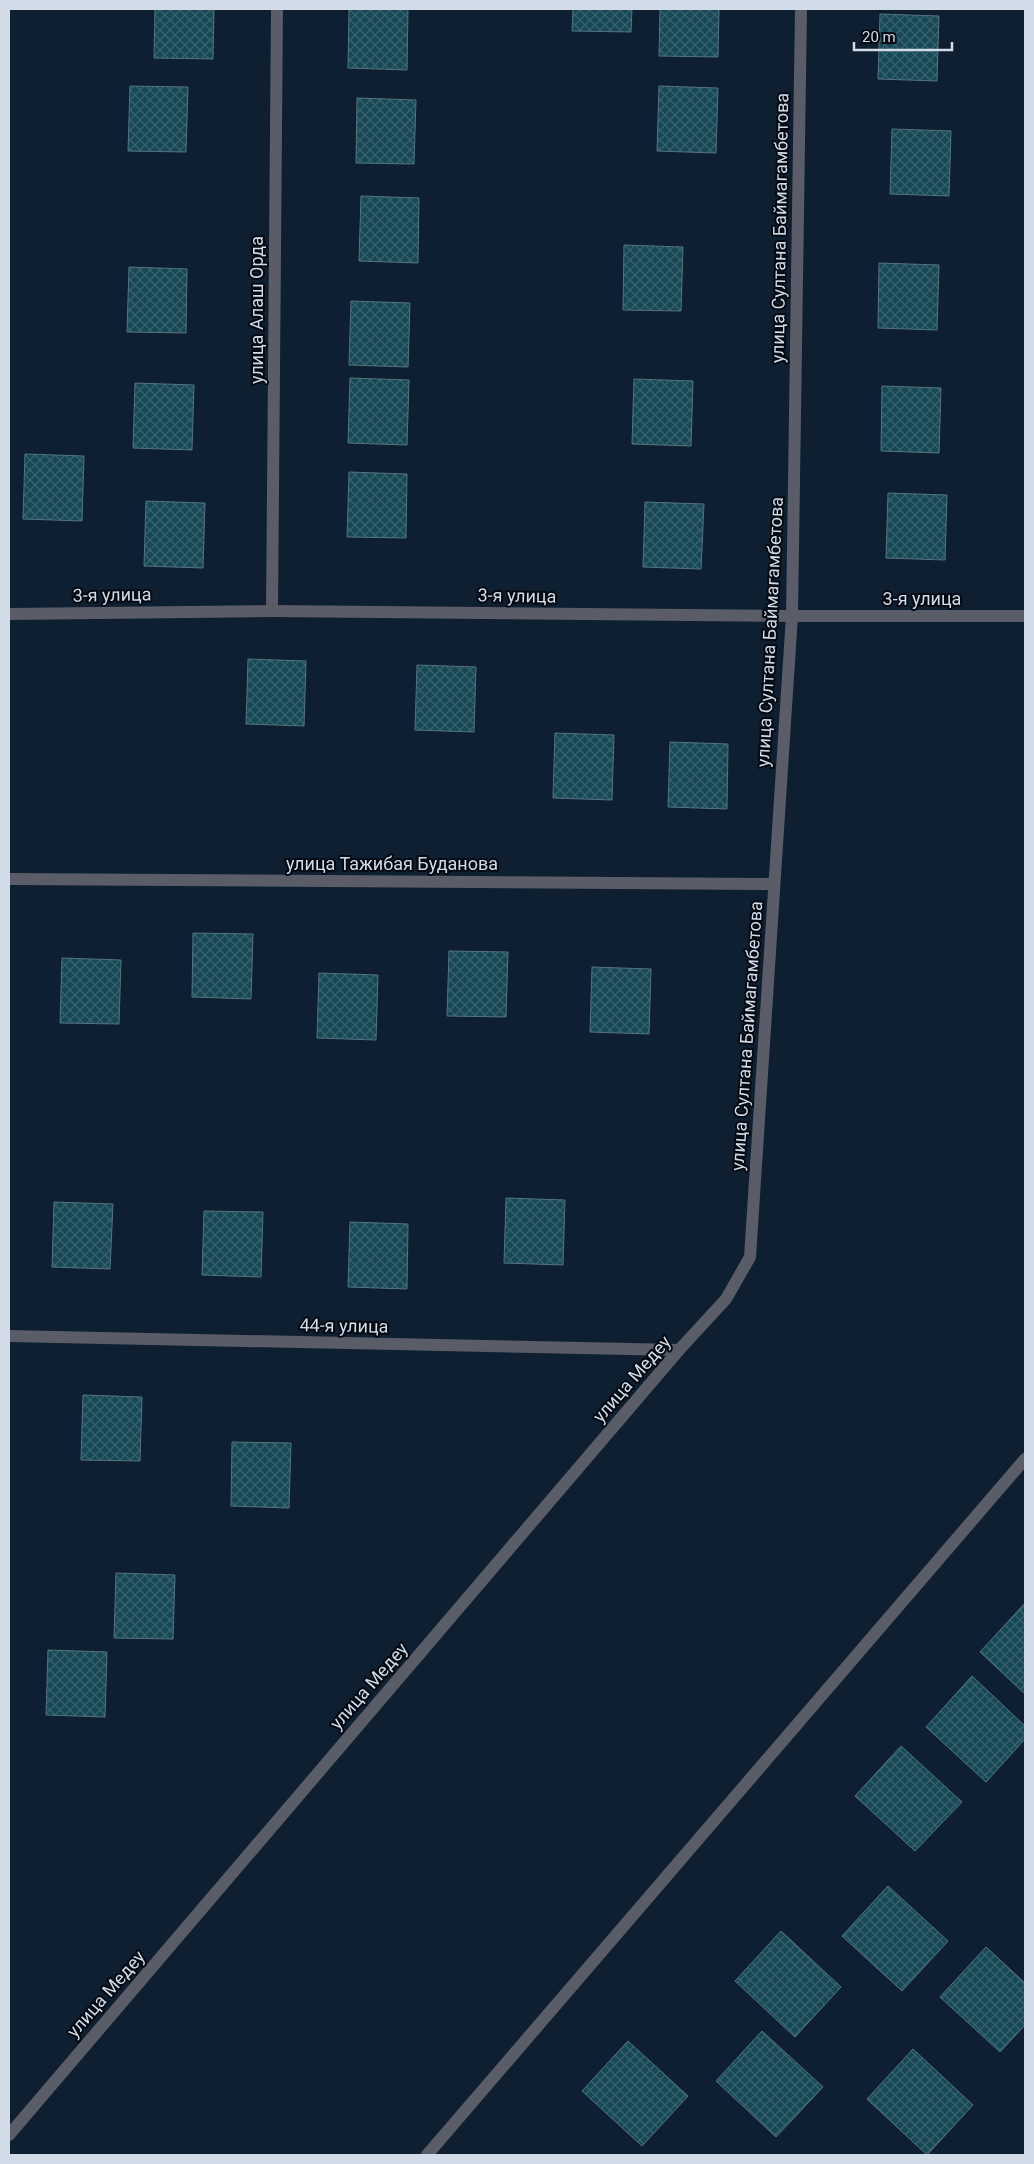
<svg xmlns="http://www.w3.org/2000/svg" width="1034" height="2164" font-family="Roboto,sans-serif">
<defs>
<pattern id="building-cross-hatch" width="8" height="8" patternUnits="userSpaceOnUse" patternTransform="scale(1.25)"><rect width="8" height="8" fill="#174856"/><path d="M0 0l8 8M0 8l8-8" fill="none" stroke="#38626e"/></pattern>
</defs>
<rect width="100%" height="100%" fill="#0d1f30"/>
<g fill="url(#building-cross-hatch)" stroke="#54747f">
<path d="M155,9H214L213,59L154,58Z"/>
<path d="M349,9H408L407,70L348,68Z"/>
<path d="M573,9H632L631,32L572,31Z"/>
<path d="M660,9H719L718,57L659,56Z"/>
<path d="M880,14L939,16L937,81L878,79Z"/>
<path d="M130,86L188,87L186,152L128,151Z"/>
<path d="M659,86L718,88L716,153L657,151Z"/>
<path d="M357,98L416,100L414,164L356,163Z"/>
<path d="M892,129L951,131L949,196L890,194Z"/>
<path d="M361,196L419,198L418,263L359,261Z"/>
<path d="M624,245L683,247L681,311L623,310Z"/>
<path d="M879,263L939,265L937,330L878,328Z"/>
<path d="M129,267L187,269L186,333L127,332Z"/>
<path d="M351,301L410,303L408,367L349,365Z"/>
<path d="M350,378L409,380L407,445L348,443Z"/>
<path d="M634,379L693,381L691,446L632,444Z"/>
<path d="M135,383L194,385L192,450L133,448Z"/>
<path d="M882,386L941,388L939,453L881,451Z"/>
<path d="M25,454L84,456L82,521L23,519Z"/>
<path d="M349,472L407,474L406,538L347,537Z"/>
<path d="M888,493L947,495L945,560L886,558Z"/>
<path d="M146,501L205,503L203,568L144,566Z"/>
<path d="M645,502L704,504L701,569L643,567Z"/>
<path d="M248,659L306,661L304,726L246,724Z"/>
<path d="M417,665L476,667L474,732L415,730Z"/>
<path d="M555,733L614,735L612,800L553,798Z"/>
<path d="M670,742L728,744L727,809L668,807Z"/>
<path d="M193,933L253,934L251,999L192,997Z"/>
<path d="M449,951L508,952L506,1017L447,1016Z"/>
<path d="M62,958L121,960L119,1024L60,1023Z"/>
<path d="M592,967L651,969L649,1034L590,1032Z"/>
<path d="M319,973L378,975L376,1040L317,1038Z"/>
<path d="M506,1198L565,1200L563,1265L504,1263Z"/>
<path d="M54,1202L113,1204L110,1269L52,1267Z"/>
<path d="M204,1211L263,1212L261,1277L202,1275Z"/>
<path d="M350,1222L408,1224L407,1289L348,1287Z"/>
<path d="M83,1395L142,1397L140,1461L81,1460Z"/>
<path d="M232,1442L291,1443L289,1508L231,1506Z"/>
<path d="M116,1573L175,1575L173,1639L114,1638Z"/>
<path d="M1025,1603V1694L980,1652Z"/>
<path d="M48,1650L107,1652L105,1717L46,1715Z"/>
<path d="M972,1676L1025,1726V1739L986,1782L926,1727Z"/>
<path d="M901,1746L962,1802L915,1851L855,1796Z"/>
<path d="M888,1886L948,1941L902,1991L842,1936Z"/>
<path d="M781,1931L841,1987L795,2037L735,1981Z"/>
<path d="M986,1947L1025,1983V2025L1000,2052L940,1997Z"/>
<path d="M762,2031L823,2087L776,2137L716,2081Z"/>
<path d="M628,2041L688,2096L642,2146L582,2091Z"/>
<path d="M913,2049L973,2105L927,2155L867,2099Z"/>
</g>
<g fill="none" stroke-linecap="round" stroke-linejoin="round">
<g stroke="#5a5c67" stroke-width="12">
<path d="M272,611L277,9"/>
<path d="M9,614L272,611L792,616H1025"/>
<path d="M9,879L774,884"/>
<path d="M9,1336L679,1350"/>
<path d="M9,2135L679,1350L726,1299L750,1257L792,616L801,9"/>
<path d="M427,2155L1025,1459"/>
</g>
</g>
<g text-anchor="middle" stroke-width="4" stroke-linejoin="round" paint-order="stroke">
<g font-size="18" fill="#d1dce8" stroke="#030810">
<text transform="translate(780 228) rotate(-89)" y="6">улица Султана Баймагамбетова</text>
<text transform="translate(257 310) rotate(-90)" y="6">улица Алаш Орда</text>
<text transform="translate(112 595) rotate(-1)" y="6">3-я улица</text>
<text transform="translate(517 596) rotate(1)" y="6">3-я улица</text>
<text x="922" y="605">3-я улица</text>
<text transform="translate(770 632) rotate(-87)" y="6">улица Султана Баймагамбетова</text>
<text x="392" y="870">улица Тажибая Буданова</text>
<text transform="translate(747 1036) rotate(-86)" y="6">улица Султана Баймагамбетова</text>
<text transform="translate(344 1326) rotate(1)" y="6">44-я улица</text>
<text transform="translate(632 1379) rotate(-49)" y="6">улица Медеу</text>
<text transform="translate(369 1686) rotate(-49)" y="6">улица Медеу</text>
<text transform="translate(106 1994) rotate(-49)" y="6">улица Медеу</text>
</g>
</g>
<rect width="1034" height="2164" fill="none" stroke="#d1dce8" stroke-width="20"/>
<path d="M854 42v8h98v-8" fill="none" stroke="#d1dce8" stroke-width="2.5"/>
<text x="862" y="42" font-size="15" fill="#d1dce8" stroke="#030810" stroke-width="4" paint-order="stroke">20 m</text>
</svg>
